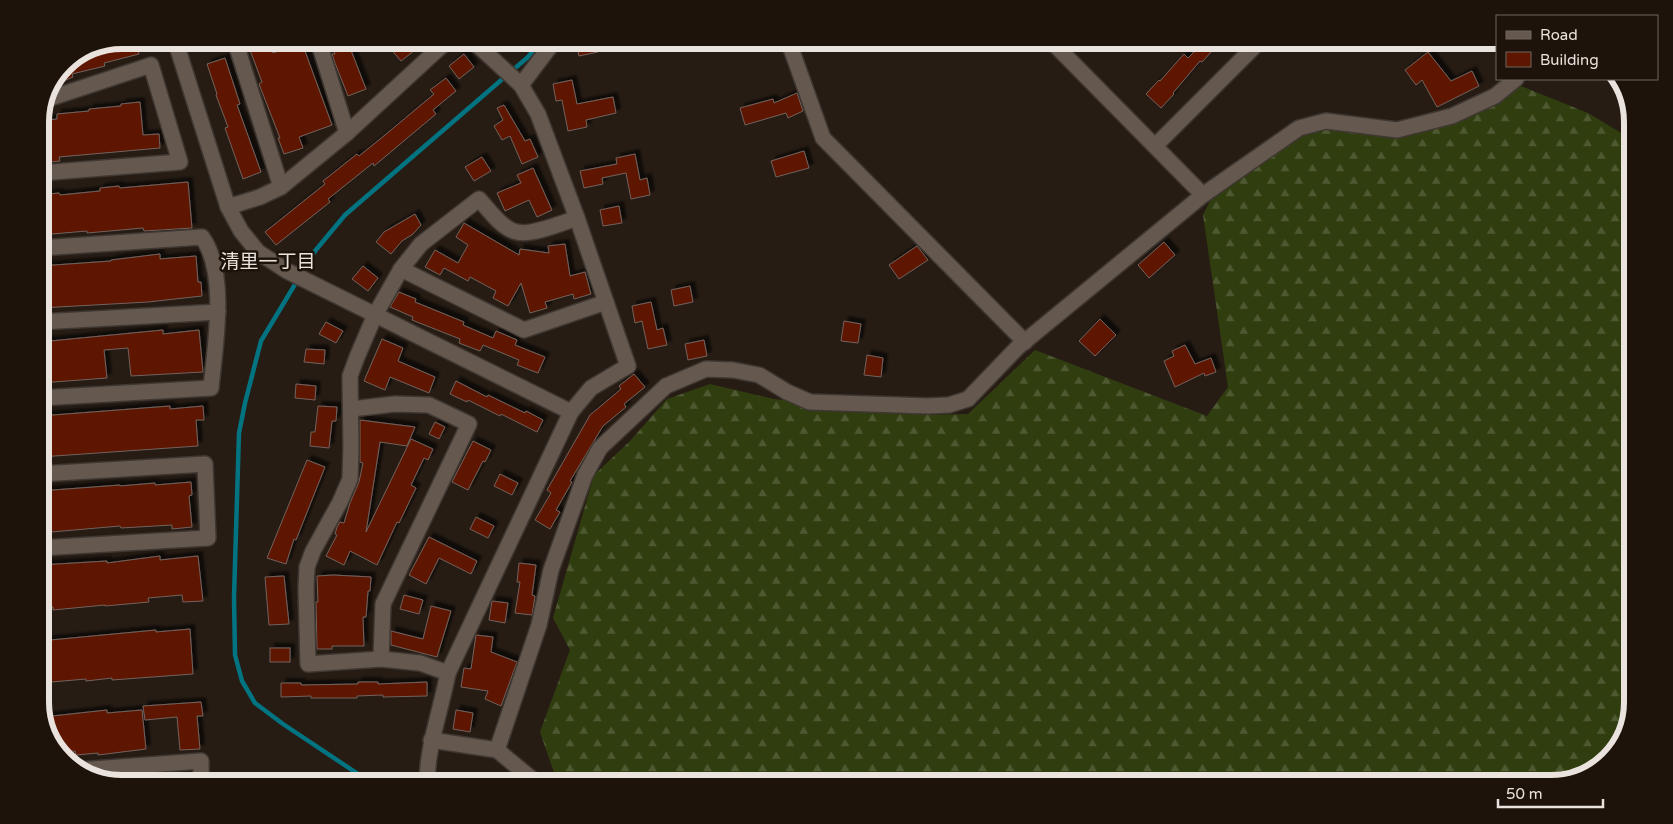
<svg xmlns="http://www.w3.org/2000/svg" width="1673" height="824" font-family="'Varela Round','Noto Sans JP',sans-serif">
<defs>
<pattern id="forest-firs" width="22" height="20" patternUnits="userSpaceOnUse" patternTransform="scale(1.25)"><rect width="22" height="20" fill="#303d0f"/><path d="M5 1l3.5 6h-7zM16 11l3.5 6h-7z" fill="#4e5932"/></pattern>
<filter id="shadow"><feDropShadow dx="4.5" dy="-4.5" stdDeviation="1" flood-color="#0009"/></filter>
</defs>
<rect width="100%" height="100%" fill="#261c14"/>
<path fill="url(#forest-firs)" d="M1521,86L1588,113L1633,140V703L1625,738L1597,770L1552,784H558L540,732L570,650L553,618L594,475L630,441L667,399L710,384L774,399L926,415L968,414L1035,350L1207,416L1228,387L1203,215L1212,197L1298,135L1322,126L1407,137L1497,101Z"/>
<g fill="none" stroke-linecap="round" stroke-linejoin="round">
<path stroke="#027481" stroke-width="4.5" d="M373,784L283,724L255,703L242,681L235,655L234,597L239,433L245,403L261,341L315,251L345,215L528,57L541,40"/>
</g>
<g fill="#5f1600" stroke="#72625d" filter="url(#shadow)">
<path d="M330,40H347L366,89L348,96L335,63L332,54H335Z"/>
<path d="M400,40H428L401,61L390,48Z"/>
<path d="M576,40H596L598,52L579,56Z"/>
<path d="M1206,40H1208L1214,45L1211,48L1213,50L1202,62L1200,61L1173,93L1174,94L1161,108L1146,94L1159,80L1160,81L1184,54L1188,58Z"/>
<path d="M135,41L139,54L104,63L105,66L72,74L73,77L54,85L64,64L67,63L68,65L83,58L82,57L117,49L116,46Z"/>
<path d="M269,43L273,53L302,43L332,125L299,137L303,148L284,154L278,138H280L259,84L262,82L250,50Z"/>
<path d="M1428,52L1451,81L1472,71L1479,86L1437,107L1422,80L1416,85L1405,70Z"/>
<path d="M464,54L474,67L459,79L449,66Z"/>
<path d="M225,58L240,104L237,105L261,172L243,179L225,128L228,127L216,95L217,94L207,64Z"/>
<path d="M446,78L456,91L433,110L436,114L374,166L373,163L328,199L330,202L276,245L265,232L325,184L323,181L357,154L359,156L385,135L434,94L430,90Z"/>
<path d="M572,80L577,104L613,97L616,113L586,120L587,127L568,131L562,100L556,101L553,84Z"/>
<path d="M797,93L803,111L788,118L786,113L745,125L740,108L773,99L774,103Z"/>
<path d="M140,102L143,135L159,134L160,148L59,157L60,161L40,163V121L57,119V114L89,111V109L121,106V104Z"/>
<path d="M504,105L525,141L530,139L538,157L522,164L510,136L502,140L494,126L503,120L497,108Z"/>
<path d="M804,151L809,168L776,177L771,161Z"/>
<path d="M635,154L640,180L647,178L650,195L631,199L626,173L602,178L603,184L584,188L580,171L617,164L616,158Z"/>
<path d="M482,157L491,171L474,181L465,167Z"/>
<path d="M533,168L552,210L537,217L529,200L505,211L497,193L521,183L517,175Z"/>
<path d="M188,182L192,228L144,231L143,228L87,233V231L40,235V221H42L40,195L59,193L60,195L100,191V188L119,186L120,188Z"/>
<path d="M619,206L622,223L603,226L600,210Z"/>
<path d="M415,214L421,225L413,234L402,241L391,254L376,242L384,232Z"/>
<path d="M464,223L519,255L520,249L549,253L548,246L565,244L570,276L585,272L591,294L574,299L573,294L545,302L547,308L530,313L521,283L508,306L493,298L496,291L470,277L468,281L444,268L440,275L425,267L435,250L458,263L468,245L456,237Z"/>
<path d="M1164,242L1175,255L1149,278L1138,265Z"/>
<path d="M917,246L928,260L899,279L889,265Z"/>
<path d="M160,254V259L196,256L198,282H201L202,296L148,302L40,308V266L111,261V260Z"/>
<path d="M363,266L378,278L368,291L352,279Z"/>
<path d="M690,286L693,302L674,306L671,290Z"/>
<path d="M399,292L416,299L415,302L464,322L463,325L493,338L496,331L517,340L515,345L545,357L538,373L517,365L519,360L483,345L480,351L459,343L460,339L412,320L413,317L390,307Z"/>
<path d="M651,302L657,330L663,328L667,345L648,349L642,321L635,323L632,306Z"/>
<path d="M1100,319L1116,335L1095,356L1079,341Z"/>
<path d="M844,321L861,324L858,343L841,341Z"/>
<path d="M326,322L343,331L336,343L319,334Z"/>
<path d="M163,330V334L199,330L203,372L131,376L128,348L104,350L107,378L40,383V342Z"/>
<path d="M382,339L403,348L398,361L435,377L429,393L390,377L385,390L364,381Z"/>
<path d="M704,340L707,356L688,360L685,344Z"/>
<path d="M1185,345L1195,364L1211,358L1216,372L1205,376L1204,373L1175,387L1164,361L1174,356L1172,351Z"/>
<path d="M306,349L325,350L324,364L304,362Z"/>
<path d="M867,355L883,358L881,377L864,375Z"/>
<path d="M634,374L645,387L624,404L626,407L603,426L570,481L572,482L556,510L560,512L550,529L535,520L551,493L547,490L590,415L621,389L619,386Z"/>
<path d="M456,381L487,397L488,395L525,413L526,411L543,420L537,432L501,414L500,416L468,400L467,402L450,394Z"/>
<path d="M296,384L316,386L315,400L295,398Z"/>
<path d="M170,406V409L203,406L204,420H196L198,446L40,457V416Z"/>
<path d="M318,406L337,407L336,421H332L329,448L310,446L311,432H315Z"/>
<path d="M360,420L415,427L407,446L380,442L366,532L411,439L433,449L428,460L424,458L411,485L416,488L399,523L397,522L377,565L350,551L344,565L326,556L337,535L335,534L337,527L340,522L344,523L350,503L359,482L363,463L360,462Z"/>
<path d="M435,422L445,427L439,439L429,434Z"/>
<path d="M473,441L491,450L485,462L483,461L468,490L452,482Z"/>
<path d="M307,460L325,467L296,540L294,539L286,564L267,558Z"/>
<path d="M500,474L518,483L512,495L494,486Z"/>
<path d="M191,482L192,495L189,496L192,527L172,529V525L121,528L120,526L40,533V491L120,485V486L155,483V485Z"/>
<path d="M476,517L494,526L488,538L470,529Z"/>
<path d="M429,537L477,561L471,574L439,558L426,584L409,575Z"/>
<path d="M160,556V560L198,556L203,601L183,602L182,595L148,598L149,602L105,606V605L53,610V607L40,608V565L107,561V563Z"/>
<path d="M519,563L536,565L532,595L535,596L532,615L515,613L520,582H517Z"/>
<path d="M333,575L371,577L370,591H368L366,617H363L364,646H332V649H317L316,602H318L317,576Z"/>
<path d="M284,576L289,624L269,625L265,577Z"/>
<path d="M404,595L423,600L419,614L400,609Z"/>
<path d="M492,601L508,603L505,623L489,620Z"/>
<path d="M431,606L451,611L437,657L391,645V631L423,639Z"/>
<path d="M190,629L193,674L112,680V678L86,681V679L40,683V641L156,630V632Z"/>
<path d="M476,635L493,637L491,652L517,662L501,706L485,699L488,691L461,687L464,668L471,669Z"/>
<rect x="270" y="648" width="20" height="14"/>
<path d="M358,682H378V684L427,682V696L383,697V695L357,696V698H311V696L281,697V683H301V685L358,684Z"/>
<path d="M201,702L203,716H197L200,749L180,750L177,717L145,720L143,706Z"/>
<path d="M107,710V713L142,710L146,749L98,755V753L76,755L75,751L59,752L54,748L52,727L47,728L43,717Z"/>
<path d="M456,710L473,713L470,732L453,729Z"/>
</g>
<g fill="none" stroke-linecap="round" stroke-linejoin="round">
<g stroke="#3f3732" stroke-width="18">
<g id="street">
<path d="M175,40L228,207L241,231L258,252L287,271L571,412"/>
<path d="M250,40L236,44L281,187"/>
<path d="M318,40L347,133"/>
<path d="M788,40L823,138L1025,342"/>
<path d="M1050,40L1203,195"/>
<path d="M521,85L555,40"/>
<path d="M1155,146L1261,40"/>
<path d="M40,173L180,162L151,65L48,99"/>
<path d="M228,207L260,197L281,187L347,133L448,40"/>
<path d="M40,248L202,237C228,273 215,346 211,388L40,398"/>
<path d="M401,269L524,330L606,302"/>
<path d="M40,322L218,312"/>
<path d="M351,409L395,404L429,405L469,424L383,604L381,659"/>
<path d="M40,474L205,464L208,538L40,548"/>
<path d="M448,673L420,663L381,659L308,664L306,588L307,567L313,551L340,502L350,479L351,448L350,376L357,357L375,315L401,269L421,244L479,199C489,210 502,229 517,232C531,236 562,223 577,218"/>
<path d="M431,740L497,750L538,784"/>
<path d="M497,750L539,625L551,570L585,475L600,448L666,386L706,369L733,370L759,375L787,392L810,402L928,406L949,405L968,399L1018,347L1203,195L1299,128L1326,121L1397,130L1452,116L1495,96L1516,79"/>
<path d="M79,770L201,761V784"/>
<path d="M427,784C427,746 441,710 448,673L571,412L591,388L628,366L577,218L538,114L521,85L472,40"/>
</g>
</g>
<use href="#street" stroke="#65594f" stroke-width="15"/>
</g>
<g text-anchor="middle" stroke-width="5" stroke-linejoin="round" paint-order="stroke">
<g font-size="19" fill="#eae3dd" stroke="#1d130b">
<text x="268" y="268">清里一丁目</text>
</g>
</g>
<path d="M0 0H1673V824H0ZM122 49H1551A73 73 0 0 1 1624 122V702A73 73 0 0 1 1551 775H122A73 73 0 0 1 49 702V122A73 73 0 0 1 122 49Z" fill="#1d130b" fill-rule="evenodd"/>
<path fill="none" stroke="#eae3dd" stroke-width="6" d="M122 49H1551A73 73 0 0 1 1624 122V702A73 73 0 0 1 1551 775H122A73 73 0 0 1 49 702V122A73 73 0 0 1 122 49Z"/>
<rect x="1496" y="15" width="162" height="65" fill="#1d130b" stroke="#6f665f"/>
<rect x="1506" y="31" width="25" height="8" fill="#65594f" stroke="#6f665f"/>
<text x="1540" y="40" font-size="15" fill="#eae3dd">Road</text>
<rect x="1506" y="52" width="25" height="15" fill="#5f1600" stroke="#6f665f"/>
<text x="1540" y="65" font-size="15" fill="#eae3dd">Building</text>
<path d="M1498 799v8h105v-8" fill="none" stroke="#eae3dd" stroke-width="2.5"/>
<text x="1506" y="799" font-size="15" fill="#eae3dd" stroke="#1d130b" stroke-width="4" paint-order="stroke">50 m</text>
</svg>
